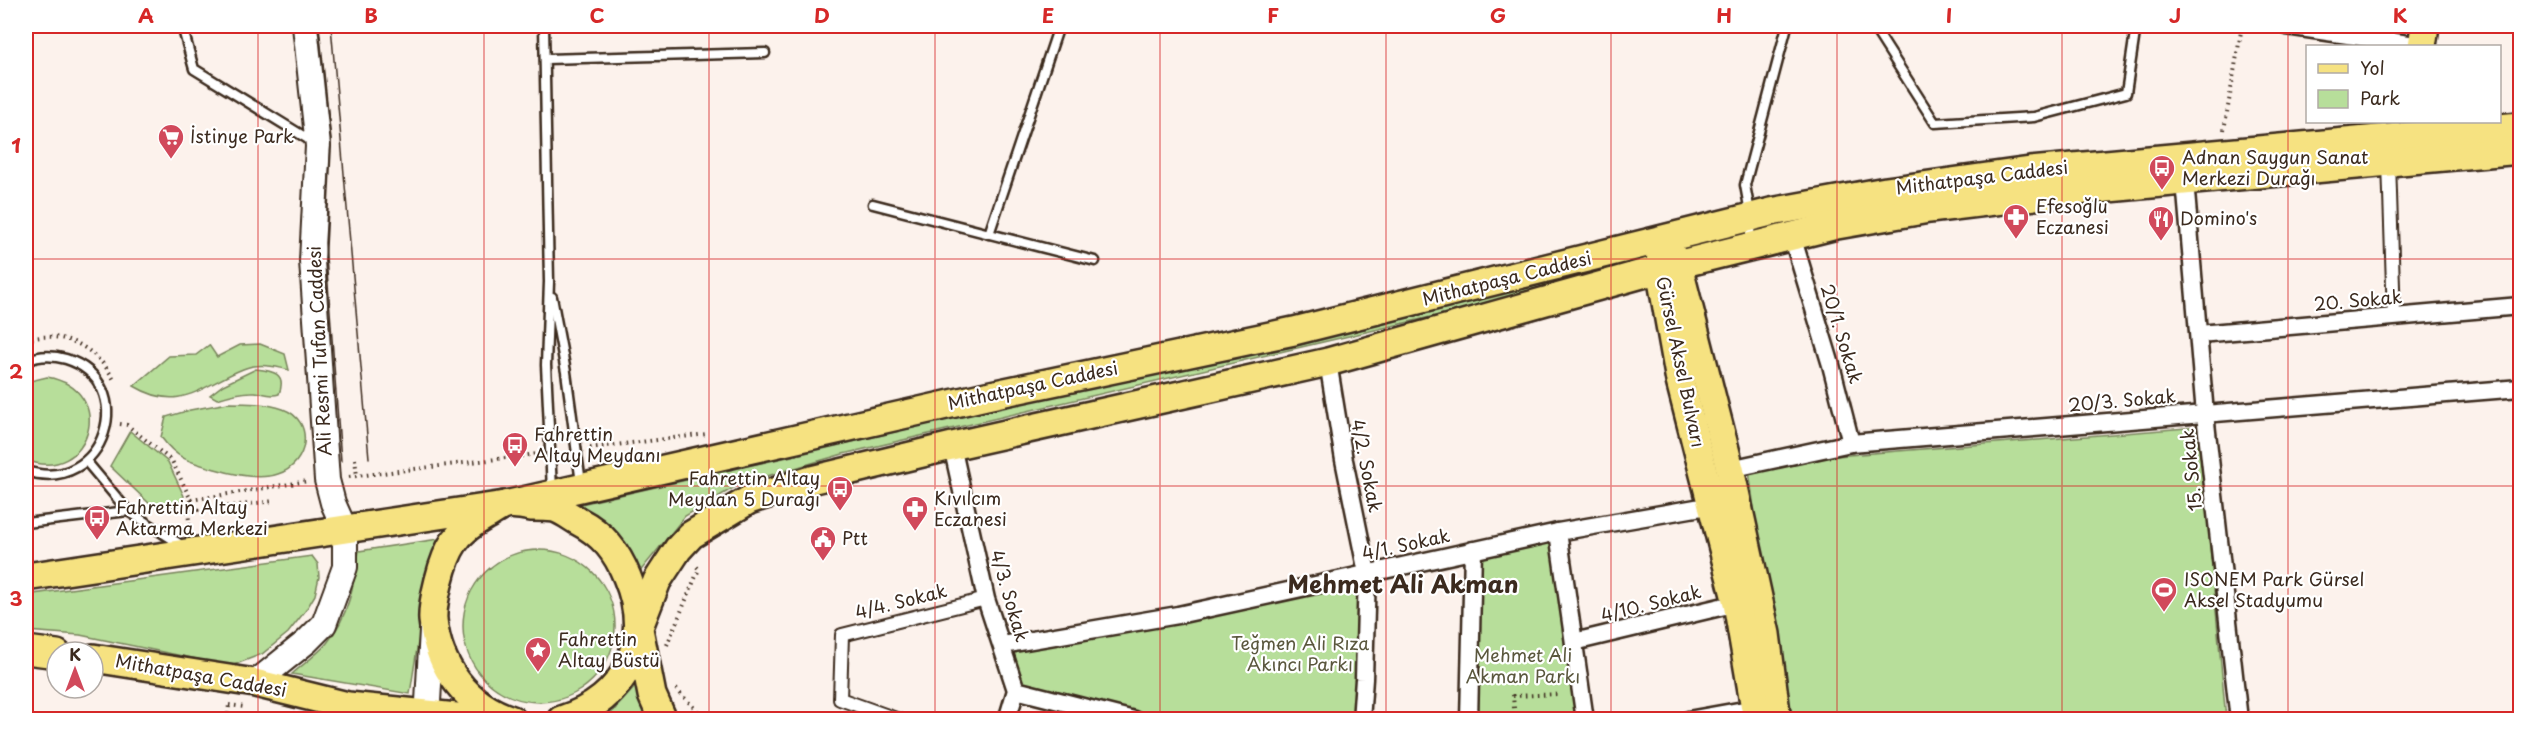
<svg xmlns="http://www.w3.org/2000/svg" width="2546" height="745" font-family="'Playpen Sans',sans-serif">
<rect width="100%" height="100%" fill="#fcf2ec"/>
<filter id="ink" filterUnits="userSpaceOnUse"><feTurbulence type="fractalNoise" baseFrequency=".0167" numOctaves="2"/><feDisplacementMap in="SourceGraphic" scale="12" xChannelSelector="R" yChannelSelector="G"/><feConvolveMatrix kernelMatrix="1 2 1 2 8 2 1 2 1" color-interpolation-filters="sRGB"/></filter>
<g filter="url(#ink)">
<g fill="#b7de9a" stroke="#79845c" stroke-width="1.5">
<path d="M1638,254L1645,267L843,454L740,484L685,516L638,574L619,540L581,504L840,445Z"/>
<path d="M260,344L285,354L289,370C274,366 258,363 243,369C202,385 181,414 134,386L169,356L196,355L209,345L217,357L240,345Z"/>
<path d="M256,369C273,371 287,373 279,394C270,397 264,393 255,392C242,391 229,395 217,399L210,395L223,385Z"/>
<path d="M47,377C119,390 90,485 26,460V382Z"/>
<path d="M228,403C245,403 267,403 283,409C316,421 308,465 278,474C260,480 232,474 215,469C189,462 177,459 161,437L166,417L190,410Z"/>
<path d="M2199,427L2226,719H1782L1748,463Z"/>
<path d="M130,431L168,462L184,496L178,506H152L110,466Z"/>
<path d="M1558,532L1585,719L1469,720L1473,550Z"/>
<path d="M439,539L427,583L410,694L292,674C303,664 317,655 327,643C349,616 354,584 359,551Z"/>
<circle cx="539" cy="626" r="76"/>
<path d="M312,556L318,564L319,577L315,595L306,610L288,633L262,654L231,666L80,635L26,631V595Z"/>
<path d="M1367,573L1361,719H1134L1016,690L1003,645Z"/>
<path d="M636,686L651,719L605,720Z"/>
</g>
<g fill="none" stroke-linecap="round" stroke-linejoin="round">
<g stroke="#3b2a1e" stroke-width="13">
<g id="service">
<path d="M182,26L194,69L313,142"/>
<path d="M544,26L549,282L546,365L552,490"/>
<path d="M1873,26L1935,123L2034,117L2126,93L2136,26"/>
<path d="M546,59L765,53"/>
<path d="M873,204L1095,261"/>
<path d="M989,234L1059,26"/>
<path d="M1745,243L1750,235L1751,218L1745,185L1787,26"/>
<path d="M552,297L566,372L581,483"/>
<path d="M26,361C39,355 53,355 66,359C140,382 106,496 26,471"/>
<path d="M86,461L128,511"/>
<path d="M26,523L128,511L183,546"/>
</g>
</g>
<g stroke="#3b2a1e" stroke-width="16">
<g id="pedestrian">
<path d="M2389,162L2394,318"/>
<path d="M899,720L840,699L842,635L986,599"/>
</g>
</g>
<g stroke="#3b2a1e" stroke-width="21">
<g id="minor">
<path d="M2287,26L2422,46"/>
<path d="M2185,181L2205,414L2239,720"/>
<path d="M1792,236L1831,365L1851,443"/>
<path d="M2199,334L2520,306"/>
<path d="M1328,362L1344,460L1367,573L1364,679L1361,720"/>
<path d="M952,446L986,599L1016,690L1007,720"/>
<path d="M1730,469L1851,443L2520,388"/>
<path d="M1558,532L1585,720"/>
<path d="M1574,642L1737,603"/>
<path d="M1003,645L1178,615L1558,532L1713,505"/>
<path d="M1016,690L1134,720"/>
<path d="M1469,720L1473,550"/>
<path d="M1688,720L1755,708"/>
</g>
</g>
<g stroke="#3b2a1e" stroke-width="28">
<g id="secondary">
<path d="M255,683L306,642L324,624L345,567V530L333,503L327,480L312,261L318,146L305,26"/>
<path d="M427,720L432,630"/>
</g>
</g>
<g stroke="#3b2a1e" stroke-width="32">
<g id="primary">
<path d="M2422,46L2425,26"/>
<path d="M1668,249L1678,265L1730,469L1766,634L1777,720"/>
<path d="M1661,251L1660,269L1680,381L1737,603L1757,720"/>
<path d="M26,577L505,505L986,396L1294,331L1771,212L1886,191L2030,171L2520,126"/>
<path d="M639,627L657,581L678,549L691,535L749,500L811,480L952,446L1328,362L1660,269L1837,225L1929,209L2076,191L2520,150"/>
<path d="M640,634L652,695L663,720"/>
<path d="M26,650L57,654"/>
<path d="M93,658L255,683L348,706L486,720"/>
<path d="M512,720C467,706 438,667 433,620C432,607 436,592 439,580C447,548 456,532 485,516C491,513 498,507 505,505C512,503 524,506 532,507C539,507 547,507 554,508C562,510 571,517 578,521C603,534 617,552 627,577C654,641 627,699 561,720"/>
</g>
</g>
<g stroke="#3b2a1e" stroke-width="4" stroke-dasharray="1.5 4.5" stroke-linecap="butt">
<path d="M2224,130L2242,26"/>
<path d="M26,340C63,329 96,347 114,380"/>
<path d="M120,424L127,425L172,461L191,500L188,511"/>
<path d="M590,448L707,434"/>
<path d="M355,459L357,476"/>
<path d="M349,477L538,454"/>
<path d="M191,500L308,481"/>
<path d="M190,531L188,511L274,501"/>
<path d="M667,645L699,569L695,565"/>
<path d="M676,689L706,720"/>
<path d="M229,705L244,707"/>
<path d="M227,720L229,705"/>
<path d="M1515,720L1513,696L1559,694"/>
</g>
<use href="#service" stroke="#fff" stroke-width="8"/>
<use href="#pedestrian" stroke="#fff" stroke-width="12"/>
<use href="#minor" stroke="#fff" stroke-width="16"/>
<use href="#secondary" stroke="#fff" stroke-width="24"/>
<use href="#primary" stroke="#f6e281" stroke-width="27"/>
<g stroke="#3b2a1e" stroke-width="1.5">
<path d="M319,26L331,140L325,243L341,461"/>
<path d="M331,26L369,458"/>
</g>
</g>
</g>
<path fill="none" stroke="#d62828" stroke-width="1.5" stroke-opacity="0.55" d="M258,26V720M484,26V720M709,26V720M935,26V720M1160,26V720M1386,26V720M1611,26V720M1837,26V720M2062,26V720M2288,26V720M26,259H2520M26,486H2520"/>
<defs>
<g id="supermarket-pin" transform="scale(1.35)"><path d="M0 17L-7.5 6A9.5 9.5 0 1 1 7.5 6Z" fill="#d1495b" stroke="#fff"/><path d="M-6-5.5h2.5l.6 2H6L4.5 2H-2.5L-4.4-4H-6ZM-1.5 3.2a1.3 1.3 0 1 0 .1 0ZM3 3.2a1.3 1.3 0 1 0 .1 0Z" fill="#fff"/></g>
<g id="bus-pin" transform="scale(1.35)"><path d="M0 17L-7.5 6A9.5 9.5 0 1 1 7.5 6Z" fill="#d1495b" stroke="#fff"/><path d="M-5-6H5V4H4V6H2V4H-2V6H-4V4H-5ZM-3.5-4V0h7V-4ZM-3.5 1.2v1.5H-2V1.2ZM2 1.2v1.5H3.5V1.2Z" fill="#fff"/></g>
<g id="pharmacy-pin" transform="scale(1.35)"><path d="M0 17L-7.5 6A9.5 9.5 0 1 1 7.5 6Z" fill="#d1495b" stroke="#fff"/><path d="M-2-6h4v4h4v4h-4v4h-4v-4h-4v-4h4Z" fill="#fff"/></g>
<g id="restaurant-pin" transform="scale(1.35)"><path d="M0 17L-7.5 6A9.5 9.5 0 1 1 7.5 6Z" fill="#d1495b" stroke="#fff"/><path d="M-5-6h1v4h1v-4h1v4h1v-4h1v5L-1.5 .5V6h-2V.5L-5-1ZM5-6V6H3V1.5H1.5Q1.5-4 5-6Z" fill="#fff"/></g>
<g id="civic-pin" transform="scale(1.35)"><path d="M0 17L-7.5 6A9.5 9.5 0 1 1 7.5 6Z" fill="#d1495b" stroke="#fff"/><path d="M-.6-6.5H3V-4.5H.6V-3L4-1V1h2V6H-6V1h2V-1L-.6-3ZM-1.2 2.5V6h2.4V2.5Z" fill="#fff"/></g>
<g id="stadium-pin" transform="scale(1.35)"><path d="M0 17L-7.5 6A9.5 9.5 0 1 1 7.5 6Z" fill="#d1495b" stroke="#fff"/><path d="M0-5a6.5 5 0 1 0 0 10a6.5 5 0 1 0 0-10ZM-3.5-1.8h7v3.6h-7Z" fill="#fff"/></g>
<g id="sight-pin" transform="scale(1.35)"><path d="M0 17L-7.5 6A9.5 9.5 0 1 1 7.5 6Z" fill="#d1495b" stroke="#fff"/><path d="M0-6L1.8-2.2L6-1.7L2.9 1.2L3.7 5.4L0 3.3L-3.7 5.4L-2.9 1.2L-6-1.7L-1.8-2.2Z" fill="#fff"/></g>
</defs>
<g fill-rule="evenodd">
<use href="#supermarket-pin" x="171" y="137"/>
<use href="#bus-pin" x="2162" y="168"/>
<use href="#pharmacy-pin" x="2016" y="217"/>
<use href="#restaurant-pin" x="2161" y="219"/>
<use href="#bus-pin" x="515" y="445"/>
<use href="#bus-pin" x="840" y="489"/>
<use href="#pharmacy-pin" x="915" y="509"/>
<use href="#bus-pin" x="97" y="518"/>
<use href="#civic-pin" x="823" y="539"/>
<use href="#stadium-pin" x="2164" y="590"/>
<use href="#sight-pin" x="538" y="650"/>
</g>
<g text-anchor="middle" stroke-width="4.5" stroke-linejoin="round" paint-order="stroke">
<g font-size="18" fill="#3b2a1e" stroke="#fff" text-anchor="start">
<text x="190" y="143">İstinye Park</text>
<text x="2182" y="164">Adnan Saygun Sanat<tspan x="2182" dy="21">Merkezi Durağı</tspan></text>
<text x="2036" y="213">Efesoğlu<tspan x="2036" dy="21">Eczanesi</tspan></text>
<text x="2180" y="225">Domino's</text>
<text x="534" y="441">Fahrettin<tspan x="534" dy="21">Altay Meydanı</tspan></text>
<text x="820" y="485" text-anchor="end">Fahrettin Altay<tspan x="820" dy="21">Meydan 5 Durağı</tspan></text>
<text x="934" y="505">Kıvılcım<tspan x="934" dy="21">Eczanesi</tspan></text>
<text x="116" y="514">Fahrettin Altay<tspan x="116" dy="21">Aktarma Merkezi</tspan></text>
<text x="842" y="545">Ptt</text>
<text x="2184" y="586">ISONEM Park Gürsel<tspan x="2184" dy="21">Aksel Stadyumu</tspan></text>
<text x="558" y="646">Fahrettin<tspan x="558" dy="21">Altay Büstü</tspan></text>
</g>
<g font-size="18" fill="#3b2a1e" stroke="#fff">
<text transform="translate(1982 178) rotate(-7)" y="6">Mithatpaşa Caddesi</text>
<text transform="translate(1507 279) rotate(-14)" y="6">Mithatpaşa Caddesi</text>
<text transform="translate(2358 301) rotate(-5)" y="6">20. Sokak</text>
<text transform="translate(1841 334) rotate(73)" y="6">20/1. Sokak</text>
<text transform="translate(320 351) rotate(-93)" y="6">Ali Resmi Tufan Caddesi</text>
<text transform="translate(1680 362) rotate(78)" y="6">Gürsel Aksel Bulvarı</text>
<text transform="translate(1033 386) rotate(-12)" y="6">Mithatpaşa Caddesi</text>
<text transform="translate(2122 401) rotate(-5)" y="6">20/3. Sokak</text>
<text transform="translate(1366 466) rotate(79)" y="6">4/2. Sokak</text>
<text transform="translate(2192 470) rotate(-96)" y="6">15. Sokak</text>
<text transform="translate(1406 545) rotate(-12)" y="6">4/1. Sokak</text>
<text transform="translate(1009 596) rotate(74)" y="6">4/3. Sokak</text>
<text transform="translate(901 602) rotate(-14)" y="6">4/4. Sokak</text>
<text transform="translate(1651 604) rotate(-14)" y="6">4/10. Sokak</text>
<text transform="translate(201 676) rotate(10)" y="6">Mithatpaşa Caddesi</text>
</g>
<g font-size="18" fill="#5a573d" stroke="#fff">
<text x="1300" y="650">Teğmen Ali Rıza<tspan x="1300" dy="21">Akıncı Parkı</tspan></text>
<text x="1523" y="662">Mehmet Ali<tspan x="1523" dy="21">Akman Parkı</tspan></text>
</g>
<g font-size="24" font-weight="bold" fill="#3b2a1e" stroke="#fff">
<text x="1403" y="593">Mehmet Ali Akman</text>
</g>
</g>
<rect width="2546" height="745" fill="none" stroke="#fff" stroke-width="66"/>
<rect x="2306" y="45" width="195" height="78" fill="#ffffff" stroke="#b1aaa5" stroke-width="1.5"/>
<rect x="2318" y="64" width="30" height="9" fill="#f6e281" stroke="#b1aaa5" stroke-width="1.5"/>
<text x="2360" y="75" font-size="18" fill="#3b2a1e">Yol</text>
<rect x="2318" y="90" width="30" height="18" fill="#b7de9a" stroke="#b1aaa5" stroke-width="1.5"/>
<text x="2360" y="105" font-size="18" fill="#3b2a1e">Park</text>
<g transform="translate(75 670)"><circle r="28" fill="#ffffff" stroke="#b1aaa5" stroke-width="1.5"/>
<path d="M0-4.5L10 22L0 15L-10 22Z" fill="#d1495b"/>
<text y="-9" font-size="16" font-weight="bold" text-anchor="middle" fill="#3b2a1e">K</text>
</g>
<rect x="33" y="33" width="2480" height="679" fill="none" stroke="#d62828" stroke-width="2"/>
<g font-size="20" text-anchor="middle" font-weight="bold" fill="#d62828">
<text x="146" y="23">A</text>
<text x="371" y="23">B</text>
<text x="597" y="23">C</text>
<text x="822" y="23">D</text>
<text x="1048" y="23">E</text>
<text x="1273" y="23">F</text>
<text x="1498" y="23">G</text>
<text x="1724" y="23">H</text>
<text x="1949" y="23">I</text>
<text x="2175" y="23">J</text>
<text x="2400" y="23">K</text>
<text x="16" y="153">1</text>
<text x="16" y="379">2</text>
<text x="16" y="606">3</text>
</g>
</svg>
